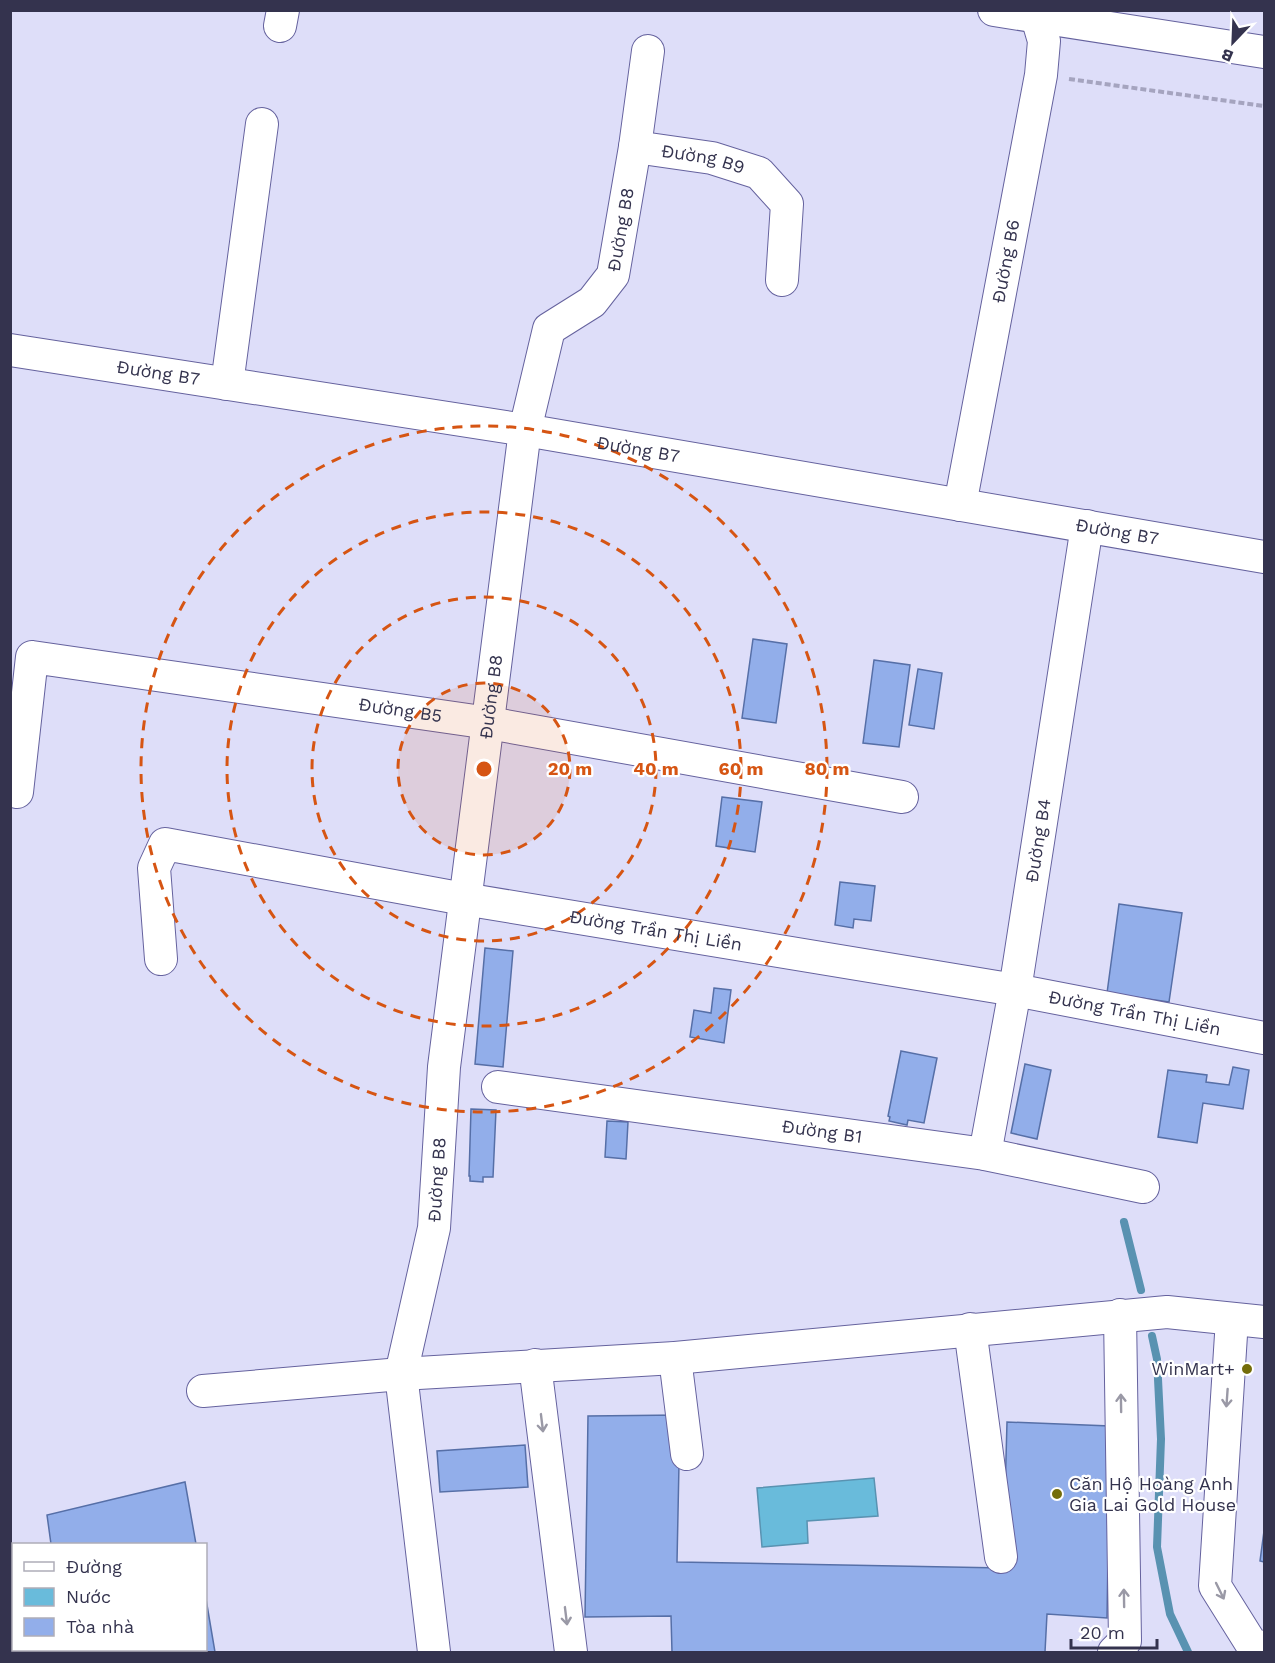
<svg xmlns="http://www.w3.org/2000/svg" width="1275" height="1663" font-family="'Work Sans',sans-serif">
<rect width="100%" height="100%" fill="#dedef9"/>
<path fill="#69bbdb" stroke="#5992b1" stroke-width="1.5" d="M874,1478L878,1516L807,1521L808,1543L762,1547L757,1488Z"/>
<g fill="none" stroke-linecap="round" stroke-linejoin="round">
<g stroke="#5992b1" stroke-width="8">
<path d="M1124,1222L1141,1290"/>
<path d="M1152,1336L1157,1359L1161,1439L1157,1547L1170,1614L1188,1652"/>
</g>
</g>
<g fill="#92aeea" stroke="#566fa7" stroke-width="1.5">
<path d="M753,639L787,644L776,723L742,718Z"/>
<path d="M874,660L910,665L899,747L863,743Z"/>
<path d="M918,669L942,673L934,729L909,725Z"/>
<path d="M722,797L762,802L755,852L716,846Z"/>
<path d="M840,882L875,886L871,921L854,919L853,928L835,925Z"/>
<path d="M1119,904L1182,913L1169,1002L1107,993Z"/>
<path d="M485,948L513,951L503,1067L475,1064Z"/>
<path d="M714,988L731,990L724,1043L690,1037L694,1010L711,1013Z"/>
<path d="M901,1051L937,1058L924,1123L908,1120L907,1125L889,1121L890,1117L888,1116Z"/>
<path d="M1025,1064L1051,1070L1037,1139L1011,1133Z"/>
<path d="M1233,1067L1249,1070L1243,1109L1203,1103L1197,1143L1158,1137L1168,1070L1207,1075L1206,1082L1229,1085Z"/>
<path d="M471,1109L496,1110L493,1177H483V1182L470,1181V1176H469Z"/>
<path d="M607,1121L628,1122L626,1159L605,1157Z"/>
<path d="M680,1415L677,1562L1003,1568L1007,1422L1110,1426L1107,1618L1047,1614L1045,1652H672L671,1616L585,1617L588,1416Z"/>
<path d="M525,1445L528,1487L440,1492L437,1451Z"/>
<path d="M185,1482L196,1544H51L47,1515Z"/>
<path d="M1264,1531V1562L1260,1561Z"/>
<path d="M206,1599L215,1652H68V1650H206Z"/>
</g>
<g fill="none" stroke-linecap="round" stroke-linejoin="round">
<g stroke="#65629e" stroke-width="34">
<g id="minor">
<path d="M994,10L1264,52"/>
<path d="M280,26L283,10"/>
<path id="s1" d="M635,147L712,158L759,173L787,204L782,280"/>
<path id="s2" d="M10,350L525,430L1264,557"/>
<path d="M227,384L262,124"/>
<path id="s3" d="M960,505L1041,75L1044,41L1037,17L1038,10"/>
<path id="s4" d="M17,792L32,657L489,723L902,797"/>
<path id="s5" d="M161,959L154,868L165,844L464,899L1015,990L1264,1038"/>
<path id="s6" d="M498,1087L985,1154L1143,1187"/>
<path id="s7" d="M985,1154L1015,990L1087,526"/>
<path d="M1232,1319L1215,1586L1252,1645L1264,1647"/>
<path d="M970,1329L1001,1557"/>
<path d="M675,1358L687,1454"/>
<path d="M535,1365L571,1652"/>
<path d="M203,1391L401,1374L675,1358L1167,1312L1264,1322"/>
<path id="s8" d="M434,1652L401,1374L434,1228L444,1067L525,430L549,329L592,302L613,275L635,147L648,51"/>
<path d="M1114,1652L1125,1641L1120,1315"/>
</g>
</g>
<path stroke="#a5a4bf" stroke-width="4" stroke-dasharray="6 3" stroke-linecap="butt" d="M1069,79L1264,106"/>
<use href="#minor" stroke="#fff" stroke-width="32"/>
</g>
<defs><path id="oneway-shaft" d="M-6 0H5M1.5-3L5.5 0L1.5 3" fill="none" stroke-width="1.6" stroke-linecap="round" stroke-linejoin="round" transform="scale(1.5)"/></defs>
<g stroke="#9a99a6">
<use href="#oneway-shaft" transform="translate(1227 1398) rotate(94)"/>
<use href="#oneway-shaft" transform="translate(1121 1403) rotate(-91)"/>
<use href="#oneway-shaft" transform="translate(542 1423) rotate(83)"/>
<use href="#oneway-shaft" transform="translate(1220 1591) rotate(64)"/>
<use href="#oneway-shaft" transform="translate(1124 1598) rotate(-91)"/>
<use href="#oneway-shaft" transform="translate(566 1616) rotate(83)"/>
</g>
<circle cx="484" cy="769" r="86" fill="#d65513" fill-opacity=".12"/>
<g fill="none" stroke="#d65513" stroke-width="3" stroke-dasharray="10 8">
<circle cx="484" cy="769" r="86"/>
<circle cx="484" cy="769" r="172"/>
<circle cx="484" cy="769" r="257"/>
<circle cx="484" cy="769" r="343"/>
</g>
<g fill="#746d0a" stroke="#fff" stroke-width="2">
<circle cx="1247" cy="1369" r="6"/>
<circle cx="1057" cy="1494" r="6"/>
</g>
<g text-anchor="middle" stroke-width="4.5" stroke-linejoin="round" paint-order="stroke">
<g font-size="18" fill="#34334e" stroke="#fff">
<text dy="6" stroke="none"><textPath href="#s1" startOffset="69">Đường B9</textPath></text>
<text dy="6" stroke="none"><textPath href="#s8" startOffset="1468">Đường B8</textPath></text>
<text dy="6" stroke="none"><textPath href="#s3" startOffset="248">Đường B6</textPath></text>
<text dy="6" stroke="none"><textPath href="#s2" startOffset="150">Đường B7</textPath></text>
<text dy="6" stroke="none"><textPath href="#s2" startOffset="636">Đường B7</textPath></text>
<text dy="6" stroke="none"><textPath href="#s2" startOffset="1122">Đường B7</textPath></text>
<text dy="6" stroke="none"><textPath href="#s8" startOffset="964">Đường B8</textPath></text>
<text dy="6" stroke="none"><textPath href="#s4" startOffset="508">Đường B5</textPath></text>
<text dy="6" stroke="none"><textPath href="#s7" startOffset="318">Đường B4</textPath></text>
<text dy="6" stroke="none"><textPath href="#s5" startOffset="616">Đường Trần Thị Liền</textPath></text>
<text dy="6" stroke="none"><textPath href="#s5" startOffset="1102">Đường Trần Thị Liền</textPath></text>
<text dy="6" stroke="none"><textPath href="#s6" startOffset="327">Đường B1</textPath></text>
<text dy="6" stroke="none"><textPath href="#s8" startOffset="478">Đường B8</textPath></text>
</g>
<g font-size="18" fill="#34334e" stroke="#fff" text-anchor="end">
<text x="1235" y="1375">WinMart+</text>
<text x="1069" y="1490" text-anchor="start">Căn Hộ Hoàng Anh<tspan x="1069" dy="21">Gia Lai Gold House</tspan></text>
</g>
</g>
<circle cx="484" cy="769" r="9" fill="#d65513" stroke="#fff" stroke-width="3"/>
<g font-size="18" text-anchor="middle" font-weight="bold" fill="#d65513" stroke="#fff" stroke-width="4.5" stroke-linejoin="round" paint-order="stroke">
<text x="570" y="775">20 m</text>
<text x="656" y="775">40 m</text>
<text x="741" y="775">60 m</text>
<text x="827" y="775">80 m</text>
</g>
<rect width="1275" height="1663" fill="none" stroke="#34334e" stroke-width="24"/>
<rect x="12" y="1543" width="195" height="108" fill="#ffffff" stroke="#aeadb8" stroke-width="1.5"/>
<rect x="24" y="1562" width="30" height="9" fill="#ffffff" stroke="#aeadb8" stroke-width="1.5"/>
<text x="66" y="1573" font-size="18" fill="#34334e">Đường</text>
<rect x="24" y="1588" width="30" height="18" fill="#69bbdb" stroke="#aeadb8" stroke-width="1.5"/>
<text x="66" y="1603" font-size="18" fill="#34334e">Nước</text>
<rect x="24" y="1618" width="30" height="18" fill="#92aeea" stroke="#aeadb8" stroke-width="1.5"/>
<text x="66" y="1633" font-size="18" fill="#34334e">Tòa nhà</text>
<g transform="translate(1233 42) rotate(203)" stroke="#ffffff" stroke-width="4.5" paint-order="stroke">
<path d="M0-4.5L10 22L0 15L-10 22Z" fill="#34334e"/>
<text y="-9" font-size="16" font-weight="bold" text-anchor="middle" fill="#34334e">B</text>
</g>
<path d="M1071 1639v9h86v-9" fill="none" stroke="#34334e" stroke-width="3"/>
<text x="1080" y="1639" font-size="18" fill="#34334e" stroke="#ffffff" stroke-width="4.5" paint-order="stroke">20 m</text>
</svg>
